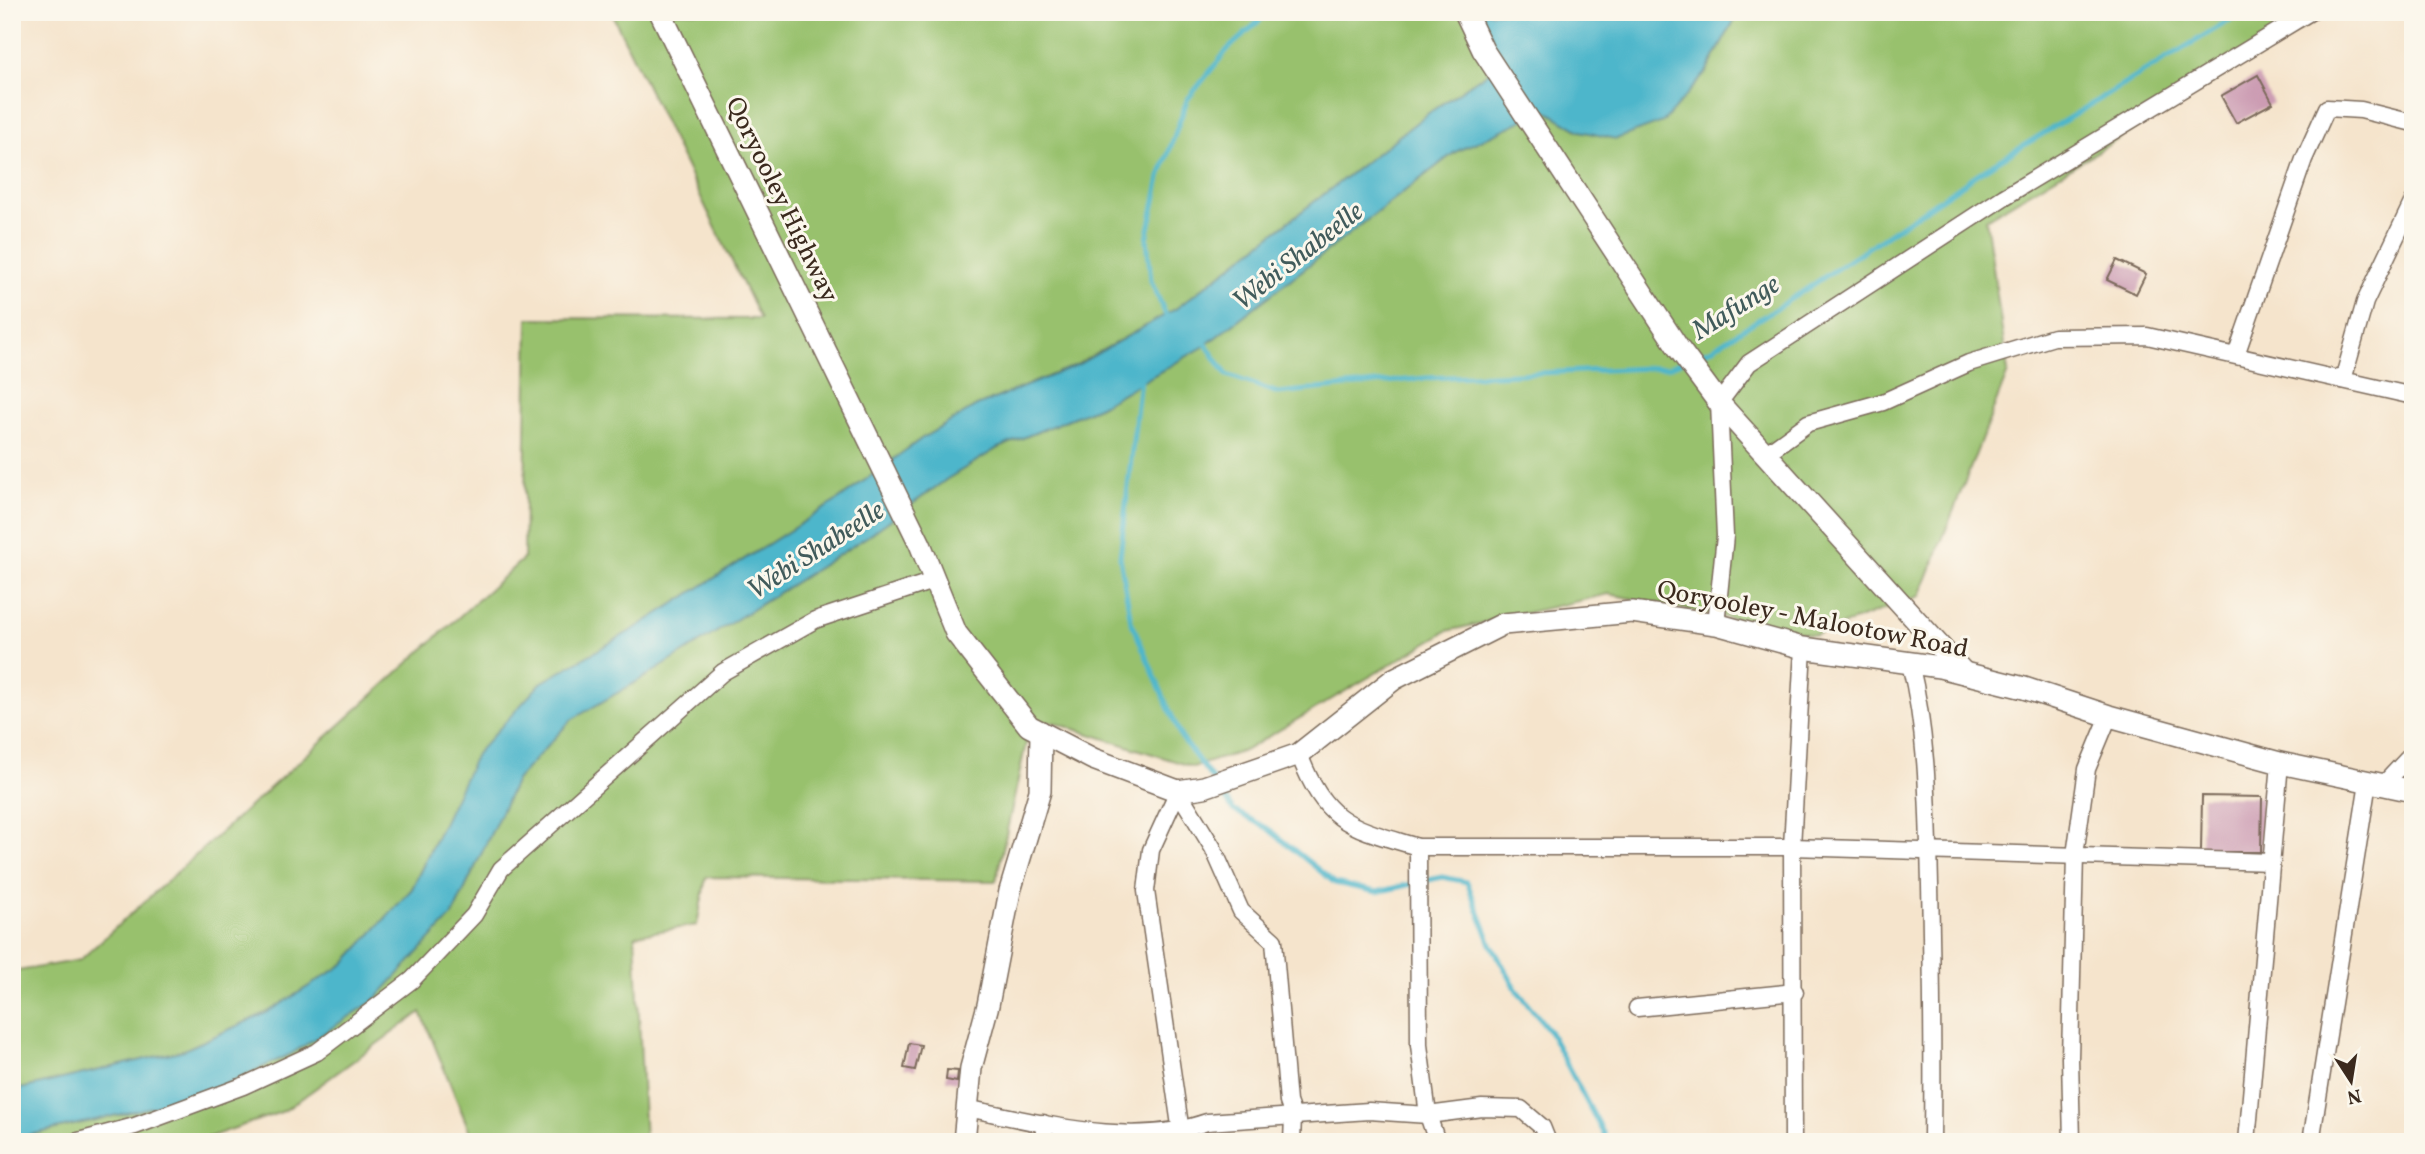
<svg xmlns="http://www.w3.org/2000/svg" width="2425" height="1154" font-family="Vollkorn,serif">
<rect width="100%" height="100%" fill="#fbf7ec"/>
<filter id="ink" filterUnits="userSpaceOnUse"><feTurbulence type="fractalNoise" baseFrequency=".0143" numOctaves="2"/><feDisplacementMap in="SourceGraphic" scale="14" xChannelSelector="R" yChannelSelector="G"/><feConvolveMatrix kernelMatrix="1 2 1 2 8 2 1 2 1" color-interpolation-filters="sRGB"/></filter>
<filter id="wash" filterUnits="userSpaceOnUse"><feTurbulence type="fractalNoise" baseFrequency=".00686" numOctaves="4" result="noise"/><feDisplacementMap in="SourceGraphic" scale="28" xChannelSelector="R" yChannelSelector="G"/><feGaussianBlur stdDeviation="1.57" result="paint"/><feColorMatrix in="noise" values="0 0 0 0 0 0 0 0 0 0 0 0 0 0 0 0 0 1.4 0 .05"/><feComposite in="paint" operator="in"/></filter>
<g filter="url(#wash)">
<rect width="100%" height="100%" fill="#f5e4cc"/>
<g fill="#98c16d" stroke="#6a7646" stroke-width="2">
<path d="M611,12H1479L1487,35L1505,61L1430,112L1177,308L1076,365L977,406L921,439L838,500L634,629L541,683L441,827L412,889L344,964L268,1012L184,1050L12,1091V972L80,960L524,558L528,318L760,319Z"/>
<path d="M1739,12H2328L1986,219L2008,372L1920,596L1815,635L1609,594L1447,631L1244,751L1193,767L1049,721L1026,743L996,881L706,877L697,925L635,935L645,1142H474L421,1012L284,1111L195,1142H12V1139L200,1096L452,916L516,780L571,720L658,669L865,538L947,479L998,448L1098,407L1203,347L1455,152L1545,110L1580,131L1705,74Z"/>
</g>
<path fill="#4db6cb" stroke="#447074" stroke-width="2" d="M1479,12H1739L1705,74L1663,122L1616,139L1580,131L1545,110L1455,152L1203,347L1098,407L998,448L947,479L865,538L658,669L571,720L516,780L452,916L375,1000L291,1054L200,1096L12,1139V1091L184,1050L268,1012L344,964L412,889L476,754L541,683L634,629L838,500L921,439L977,406L1077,365L1177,308L1430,112L1505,61L1487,35Z"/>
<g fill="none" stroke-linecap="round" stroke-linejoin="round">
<g stroke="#4db6cb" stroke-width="5">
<path d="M1168,320L1151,281L1147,239L1160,177L1187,100L1228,49L1269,12"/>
<path d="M1203,340L1227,375L1278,393L1426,378L1670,367L1681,362"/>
<path d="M1690,358L1710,350L1802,292L1985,169L2243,12"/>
<path d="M1140,379L1120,557L1131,621L1181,737L1213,780"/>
<path d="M1218,788L1233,810L1267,828L1335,883L1377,892L1442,877L1467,882L1491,944L1516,989L1548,1029L1608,1142"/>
</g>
</g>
<g id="blocks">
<g fill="#cc9cb3">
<path d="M2258,75L2273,103L2236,123L2221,96Z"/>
<path d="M2117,260L2146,274L2136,294L2107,280Z"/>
<path d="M2202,796L2262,797L2261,852H2201Z"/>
<path d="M909,1043L921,1045L915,1070L904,1068Z"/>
<path d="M947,1070L958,1071L957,1082L946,1080Z"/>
</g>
</g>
</g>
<g filter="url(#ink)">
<use href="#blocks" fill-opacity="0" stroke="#7c6b5b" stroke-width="2"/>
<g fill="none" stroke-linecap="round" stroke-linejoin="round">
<g stroke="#7c6b5b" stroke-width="19">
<g id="minor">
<path d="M2236,355L2304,159L2327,108L2361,110L2413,123"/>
<path d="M2343,380L2365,302L2413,201"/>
<path d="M1764,455L1808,423L1883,402L1969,363L2054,337L2147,336L2413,396"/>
<path d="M1716,624L1725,536L1719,403L1749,363L2004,197L2310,12"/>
<path d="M1910,663C1928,736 1928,810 1930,885C1932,971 1933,1056 1932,1142"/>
<path d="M1299,754C1326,824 1350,827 1418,847H1792L2272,862"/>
<path d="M2383,785L2413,753"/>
<path d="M1178,791L1213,848L1241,911L1274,941L1288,1102L1293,1116L1292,1142"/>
<path d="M1178,791L1151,850L1146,891L1182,1139"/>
<path d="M1418,847L1419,1045L1428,1115L1437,1142"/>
<path d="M1637,1008L1795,992"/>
<path d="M966,1108C1043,1123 1131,1149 1207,1122L1369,1111L1428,1115L1482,1108L1521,1109L1542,1127L1548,1142"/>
<path d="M1043,1123L1045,1142"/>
<path d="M75,1142L135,1126L243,1086L317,1052L412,980L474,915L501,869L723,672L815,620L936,580"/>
<path d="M1793,1142L1792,847L1803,648"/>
<path d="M2072,1142L2070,1058L2075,855L2087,769L2109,716"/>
<path d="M2247,1142L2280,763"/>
<path d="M2311,1142L2368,782"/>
</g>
</g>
<g stroke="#7c6b5b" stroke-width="24">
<g id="tertiary">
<path d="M660,12L920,544L956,633L1029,726L1093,759L1178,791L1204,787L1299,754L1394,679L1503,624L1632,612L1716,624L1803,648L1940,667L2024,688L2109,716L2280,763L2413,791"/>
<path d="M1465,12L1483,50L1679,349L1719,403L1964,673"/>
<path d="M964,1142L971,1068L988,1005L1010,891L1040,791L1041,732"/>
</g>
</g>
<use href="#minor" stroke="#fff" stroke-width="16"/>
<use href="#tertiary" stroke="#fff" stroke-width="21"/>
</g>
</g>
<g text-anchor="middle" stroke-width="6" stroke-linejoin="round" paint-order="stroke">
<g font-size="26" fill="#3b2a1e" stroke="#fbf7ec">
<text transform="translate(783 199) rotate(64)" y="9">Qoryooley Highway</text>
<text transform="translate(1813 618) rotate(11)" y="9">Qoryooley - Malootow Road</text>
</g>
<g font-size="28" font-style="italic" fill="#415b5b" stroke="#fbf7ec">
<text transform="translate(1297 255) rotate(-38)" y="10">Webi Shabeelle</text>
<text transform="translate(1735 306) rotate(-32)" y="10">Mafunge</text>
<text transform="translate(815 549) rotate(-33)" y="10">Webi Shabeelle</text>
</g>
</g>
<rect width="2425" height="1154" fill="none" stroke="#fbf7ec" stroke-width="42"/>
<g transform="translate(2351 1081) rotate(168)" stroke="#fbf7ec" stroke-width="5" paint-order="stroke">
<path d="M0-5L12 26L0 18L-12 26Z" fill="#3b2a1e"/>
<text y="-10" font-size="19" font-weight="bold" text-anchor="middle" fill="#3b2a1e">N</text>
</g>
</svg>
